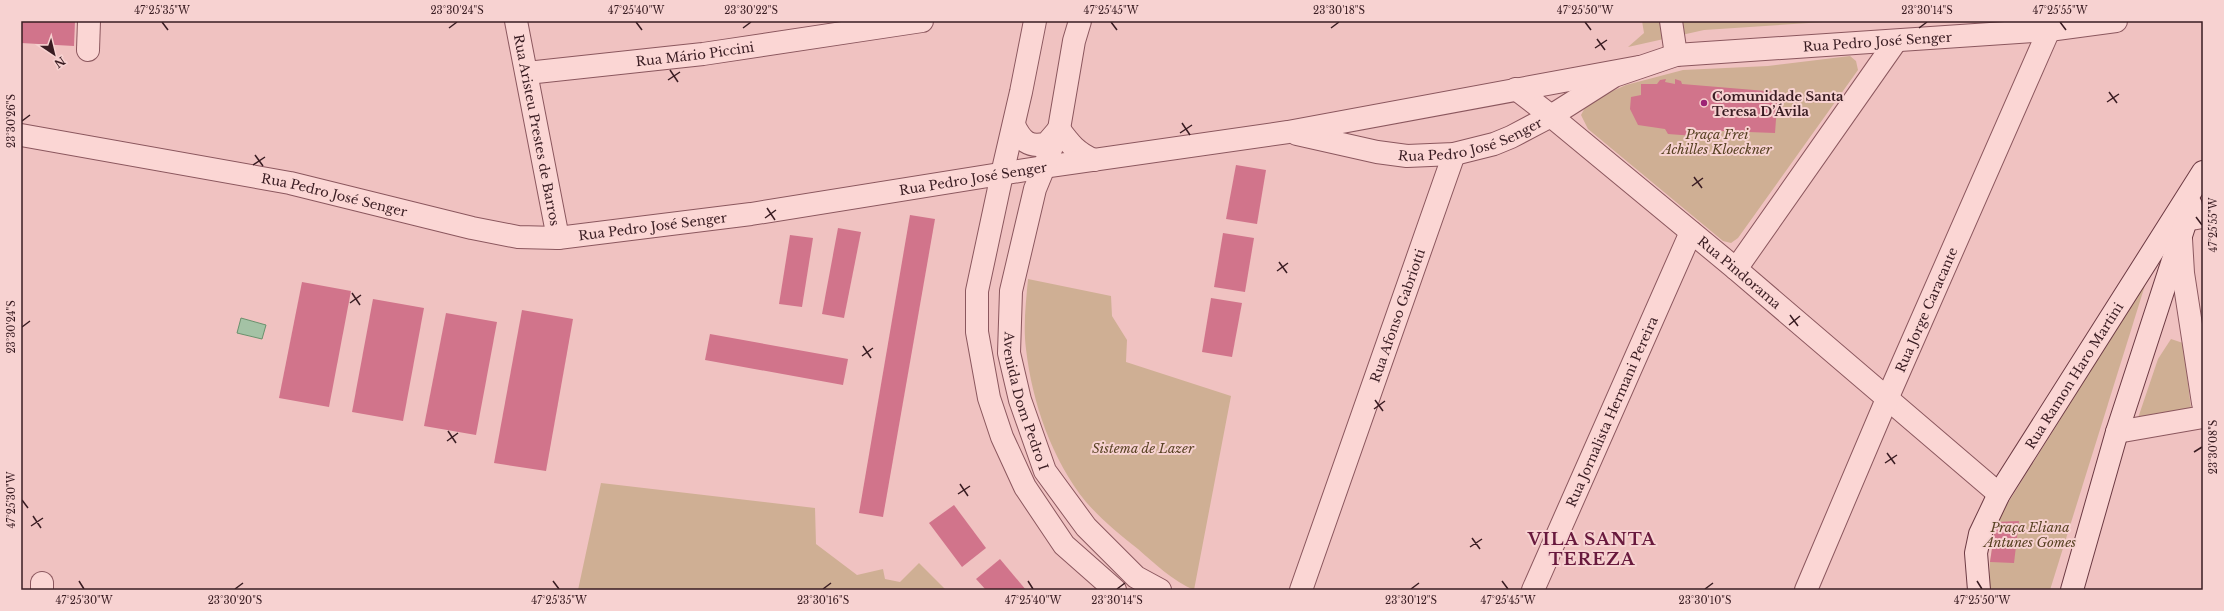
<svg xmlns="http://www.w3.org/2000/svg" width="2224" height="611" font-family="'Libre Baskerville',serif">
<rect width="100%" height="100%" fill="#f0c2c1"/>
<g fill="#cfaf94">
<path d="M1642,21H1839L1704,30L1628,47L1644,33Z"/>
<path d="M1850,56L1856,61L1858,70L1738,238L1731,243L1723,241L1588,129L1581,115L1588,102L1626,85L1683,70L1768,66Z"/>
<path d="M1028,279L1111,296L1112,316L1127,340L1126,362L1231,396L1194,590C1173,581 1154,563 1138,549C1120,535 1101,519 1086,502C1052,460 1032,402 1026,349C1023,326 1026,302 1028,279Z"/>
<path d="M2146,282L2050,590H1989L1990,562L1996,522Z"/>
<path d="M2171,339L2183,343L2191,408L2137,421L2158,359Z"/>
<path d="M601,483L815,508L816,544L857,575L883,569L885,579L900,582L919,563L946,590H578Z"/>
</g>
<path fill="#a4c2a5" stroke="#6a916d" d="M241,318L266,325L262,339L237,333Z"/>
<g fill="#d1748b">
<path d="M21,21H75L74,46L21,43Z"/>
<path d="M1666,79L1665,82L1675,84V79L1681,81L1682,84L1778,92L1775,133L1695,130V136L1668,134L1665,129L1638,125L1630,109L1631,97L1641,95V84H1657L1660,80Z"/>
<path d="M1236,165L1266,170L1257,224L1226,219Z"/>
<path d="M910,215L935,219L883,517L859,513Z"/>
<path d="M838,228L861,232L844,318L822,314Z"/>
<path d="M1223,233L1254,238L1245,292L1214,287Z"/>
<path d="M790,235L813,238L802,307L779,304Z"/>
<path d="M302,282L351,291L329,407L279,398Z"/>
<path d="M1211,298L1242,303L1232,357L1202,352Z"/>
<path d="M373,299L424,308L403,421L352,412Z"/>
<path d="M522,310L573,319L546,471L494,463Z"/>
<path d="M446,313L497,322L476,435L424,426Z"/>
<path d="M710,334L848,359L843,385L705,360Z"/>
<path d="M954,505L986,548L962,567L929,523Z"/>
<path d="M2019,521L2014,563L1990,562L1996,522Z"/>
<path d="M1000,559L1026,590H986L976,579Z"/>
</g>
<g fill="none" stroke-linecap="round" stroke-linejoin="round">
<g stroke="#8b575e" stroke-width="24">
<g id="minor">
<path id="s1" d="M516,21L558,238"/>
<path d="M1671,21L1676,55"/>
<path d="M88,50L89,21"/>
<path id="s2" d="M527,73L703,54L922,21"/>
<path id="s3" d="M1551,116L1736,269L1999,494"/>
<path id="s4" d="M1044,167L1035,189L1011,291L1009,353L1020,400L1045,471L1086,527L1136,577L1160,590"/>
<path d="M1002,174L977,291V332L989,398L1002,437L1025,487L1064,545L1115,590"/>
<path d="M2185,220L2203,217"/>
<path d="M2181,239L2183,273L2203,403"/>
<path d="M1736,269L1896,41"/>
<path d="M2117,432L2203,417"/>
<path d="M42,590V583"/>
<path id="s5" d="M1301,590L1454,154"/>
<path id="s6" d="M1533,590L1691,232"/>
<path id="s7" d="M1806,590L1887,399L2049,30"/>
</g>
</g>
<g stroke="#8b575e" stroke-width="24">
<g id="tertiary">
<path d="M1516,89L1551,116"/>
<path d="M1014,125C1021,140 1029,149 1047,143L1059,129C1069,143 1077,153 1094,160"/>
<path id="s8" d="M1297,134L1377,152L1407,156L1454,154L1494,144L1511,137L1551,116L1614,76L1676,55L2049,30L2116,21"/>
<path id="s9" d="M21,135L290,183L472,228L518,237L558,238L751,214L1044,167L1288,132L1639,67"/>
<path d="M1044,167L1059,129L1074,41L1080,21"/>
<path d="M1002,174L1021,92L1035,21"/>
</g>
</g>
<g stroke="#6c3a43" stroke-width="24">
<g id="secondary">
<path id="s10" d="M1979,590L1976,553L1980,534L1999,494L2203,172"/>
<path d="M2072,590L2117,432L2191,205"/>
</g>
</g>
<use href="#minor" stroke="#fbd6d4" stroke-width="22"/>
<use href="#tertiary" stroke="#fbd6d4" stroke-width="22"/>
<use href="#secondary" stroke="#fbd6d4" stroke-width="22"/>
</g>
<path fill="none" stroke="#391c22" stroke-width="1.5" d="M162,22L168,30M636,22L642,30M1111,22L1117,30M1585,22L1591,30M2060,22L2066,30M449,28L457,22M743,28L751,22M1331,28L1339,22M1919,28L1927,22M1597,39L1605,50M1595,48L1607,40M670,70L678,82M668,80L680,72M2109,92L2117,103M2107,102L2119,94M22,121L30,115M1182,123L1190,135M1180,133L1192,125M255,155L263,166M253,165L265,157M1694,177L1702,188M1692,186L1703,178M767,208L775,220M2196,217L2202,225M765,218L776,210M1279,262L1287,273M1277,271L1288,263M352,293L360,305M350,303L361,295M1790,315L1798,326M1789,325L1800,316M22,327L30,321M863,346L871,358M862,356L873,348M1375,400L1383,411M1374,409L1385,401M448,431L456,443M447,441L458,433M2194,452L2202,447M1887,453L1895,464M1885,463L1897,455M960,484L968,496M958,494L970,486M22,500L28,508M33,516L41,528M31,526L43,518M1472,538L1480,549M1470,547L1482,539M79,581L84,589M553,581L559,589M1028,581L1033,589M1502,581L1508,589M1977,581L1982,589M235,589L243,583M823,589L831,583M1117,589L1125,583M1411,589L1419,583M1705,589L1713,583"/>
<circle fill="#9d2475" stroke="#f7d2d1" stroke-width="1.5" cx="1704" cy="103" r="4"/>
<g text-anchor="middle" stroke-width="4" stroke-linejoin="round" paint-order="stroke">
<g font-size="13" fill="#391c22" stroke="#f7d2d1">
<text dy="5" stroke="none"><textPath href="#s8" startOffset="606">Rua Pedro José Senger</textPath></text>
<text dy="5" stroke="none"><textPath href="#s2" startOffset="169">Rua Mário Piccini</textPath></text>
<text dy="5" stroke="none"><textPath href="#s1" startOffset="111">Rua Aristeu Prestes de Barros</textPath></text>
<text dy="5" stroke="none"><textPath href="#s8" startOffset="178">Rua Pedro José Senger</textPath></text>
<text dy="5" stroke="none"><textPath href="#s9" startOffset="967">Rua Pedro José Senger</textPath></text>
<text dy="5" stroke="none"><textPath href="#s9" startOffset="319">Rua Pedro José Senger</textPath></text>
<text dy="5" stroke="none"><textPath href="#s9" startOffset="643">Rua Pedro José Senger</textPath></text>
<text dy="5" stroke="none"><textPath href="#s3" startOffset="245">Rua Pindorama</textPath></text>
<text dy="5" stroke="none"><textPath href="#s7" startOffset="305">Rua Jorge Caracante</textPath></text>
<text dy="5" stroke="none"><textPath href="#s5" startOffset="291">Rua Afonso Gabriotti</textPath></text>
<text dy="5" stroke="none"><textPath href="#s10" startOffset="241">Rua Ramon Haro Martini</textPath></text>
<text dy="5" stroke="none"><textPath href="#s4" startOffset="241">Avenida Dom Pedro I</textPath></text>
<text dy="5" stroke="none"><textPath href="#s6" startOffset="195">Rua Jornalista Hermani Pereira</textPath></text>
</g>
<g font-size="13" font-weight="bold" fill="#391c22" stroke="#f7d2d1" text-anchor="start">
<text x="1712" y="101">Comunidade Santa<tspan x="1712" dy="15">Teresa D’Ávila</tspan></text>
</g>
<g font-size="13" font-style="italic" fill="#574122" stroke="#f7d2d1">
<text x="1717" y="139">Praça Frei<tspan x="1717" dy="15">Achilles Kloeckner</tspan></text>
<text x="1143" y="453">Sistema de Lazer</text>
<text x="2030" y="532">Praça Eliana<tspan x="2030" dy="15">Antunes Gomes</tspan></text>
</g>
<g font-size="17" font-weight="bold" letter-spacing="1" fill="#68193d" stroke="#f7d2d1">
<text x="1592" y="545">VILA SANTA<tspan x="1592" dy="20">TEREZA</tspan></text>
</g>
</g>
<rect width="2224" height="611" fill="none" stroke="#f7d2d1" stroke-width="44"/>
<g transform="translate(54 54) rotate(145)" stroke="#f7d2d1" stroke-width="3" paint-order="stroke">
<path d="M0-3L7 15L0 10L-7 15Z" fill="#391c22"/>
<text y="-6" font-size="11" font-weight="bold" text-anchor="middle" fill="#391c22">N</text>
</g>
<rect x="22" y="22" width="2180" height="567" fill="none" stroke="#391c22" stroke-width="1.5"/>
<g font-size="10" text-anchor="middle" fill="#391c22">
<text x="162" y="14">47°25'35"W</text>
<text x="457" y="14">23°30'24"S</text>
<text x="636" y="14">47°25'40"W</text>
<text x="751" y="14">23°30'22"S</text>
<text x="1111" y="14">47°25'45"W</text>
<text x="1339" y="14">23°30'18"S</text>
<text x="1585" y="14">47°25'50"W</text>
<text x="1927" y="14">23°30'14"S</text>
<text x="2060" y="14">47°25'55"W</text>
<text transform="translate(11 121) rotate(-90)" y="4">23°30'26"S</text>
<text transform="translate(2213 225) rotate(-90)" y="4">47°25'55"W</text>
<text transform="translate(11 327) rotate(-90)" y="4">23°30'24"S</text>
<text transform="translate(2213 447) rotate(-90)" y="4">23°30'08"S</text>
<text transform="translate(11 500) rotate(-90)" y="4">47°25'30"W</text>
<text x="84" y="604">47°25'30"W</text>
<text x="235" y="604">23°30'20"S</text>
<text x="559" y="604">47°25'35"W</text>
<text x="823" y="604">23°30'16"S</text>
<text x="1033" y="604">47°25'40"W</text>
<text x="1117" y="604">23°30'14"S</text>
<text x="1411" y="604">23°30'12"S</text>
<text x="1508" y="604">47°25'45"W</text>
<text x="1705" y="604">23°30'10"S</text>
<text x="1982" y="604">47°25'50"W</text>
</g>
</svg>
